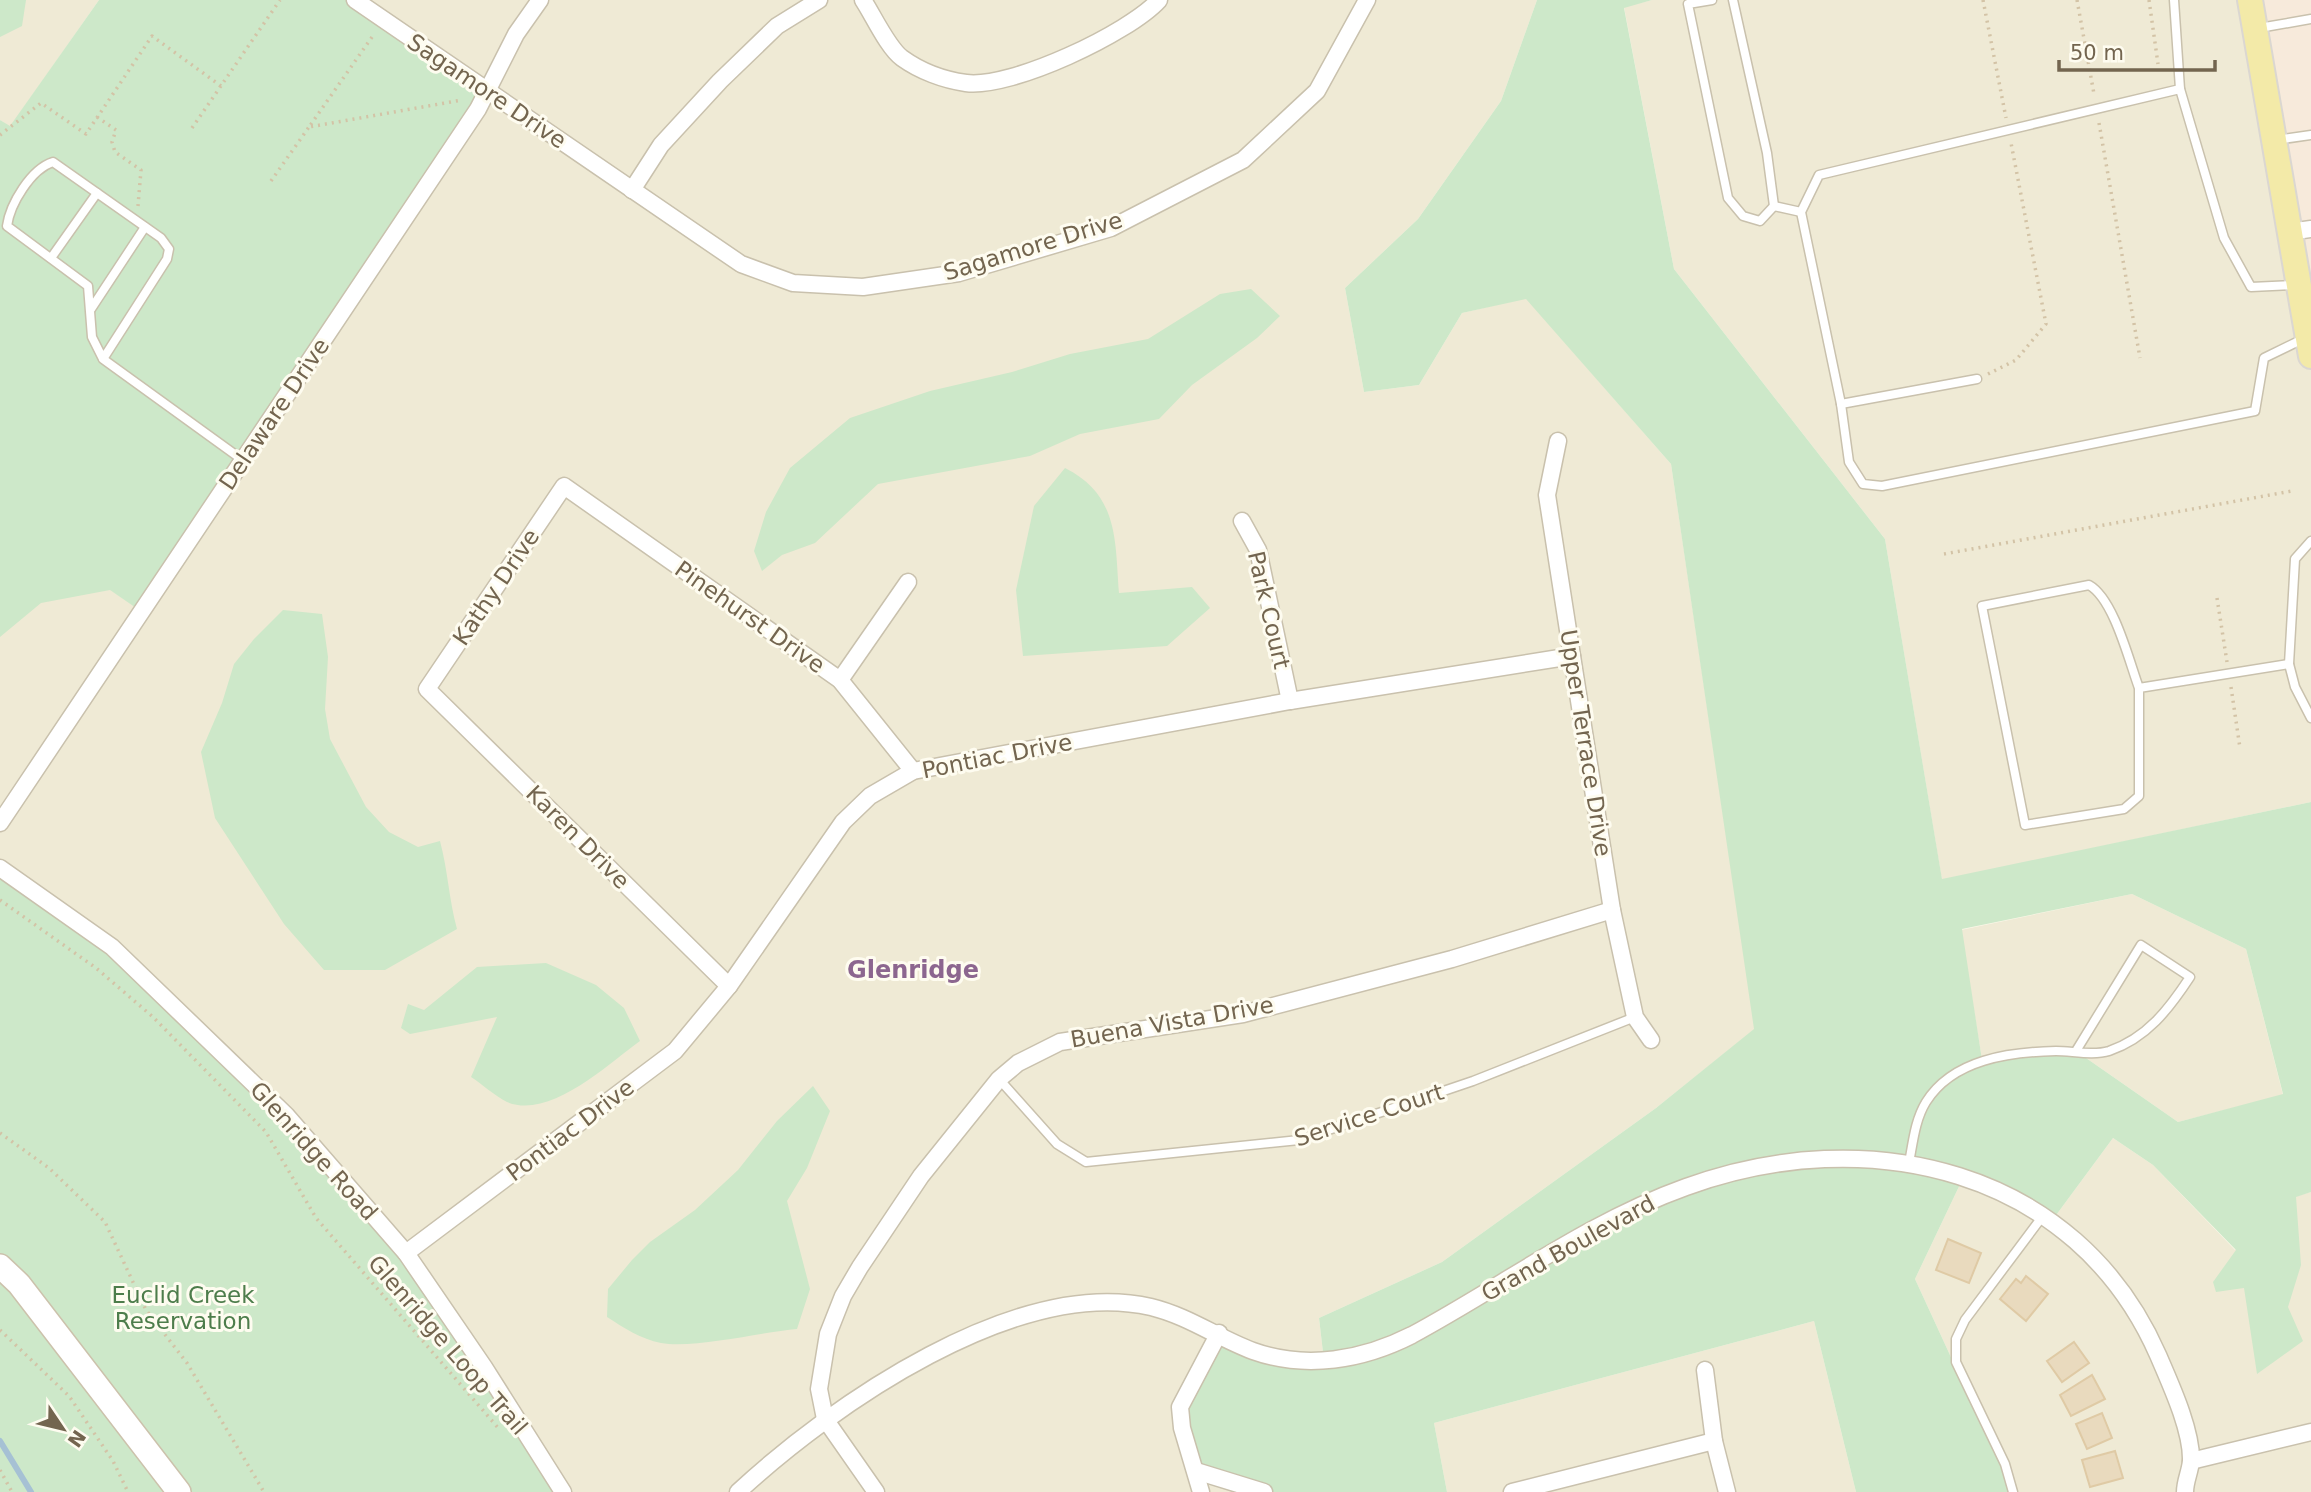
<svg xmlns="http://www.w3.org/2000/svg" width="2311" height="1492" font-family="'DejaVu Sans',sans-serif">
<rect width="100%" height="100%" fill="#fbf8e9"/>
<g fill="#efead5">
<path d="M0,0H99L10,127L0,120Z"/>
<path d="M355,0H1537L1501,101L1418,219L1345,288L1364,392L1419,385L1462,313L1526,298L1671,464L1755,1029L1656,1108L1442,1262L1319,1318L1324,1361L1264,1492H563L0,868V515L142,611Z"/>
<path d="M1652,0H2250L2311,356V802L1942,880L1885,539L1674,269L1624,7Z"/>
<path d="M2132,894L2246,949L2283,1095L2178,1122L2076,1051L1982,1060L1961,930Z"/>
<path d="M2113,1138L2153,1165L2235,1250L2296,1196L2311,1192V1492H2013L1915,1279L1964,1176L2051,1222Z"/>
<path d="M1814,1321L1856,1492H1447L1434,1423Z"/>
</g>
<path fill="#f7eadb" d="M2250,0H2311V356Z"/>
<g fill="#cde8c9" fill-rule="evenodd">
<path d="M0,0H26L22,26L0,37Z"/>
<path d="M99,0H355L488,92L142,612L110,590L41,603L0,637V120L10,126Z"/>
<path d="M1537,0H1652L1624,8L1674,269L1885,539L1942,879L2311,802V1192L2296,1197L2301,1265L2288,1307L2303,1341L2257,1374L2244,1288L2216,1292L2213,1282L2236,1250L2153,1165L2113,1138L2051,1222L1964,1176L1915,1279L2013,1492H1856L1814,1321L1434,1423L1447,1492H1264L1196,1471L1182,1428L1188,1388L1219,1333L1251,1351L1324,1361L1319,1318L1442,1262L1656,1108L1754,1029L1671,464L1526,299L1462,313L1419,385L1364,392L1345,288L1418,219L1501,101ZM2132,894L2246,949L2283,1094L2178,1122L2076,1051L1982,1060L1962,929Z"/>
<path d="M1251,289L1280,316L1257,338L1192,385L1159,419L1080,434L1030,456L878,484L815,543L782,555L762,571L754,551L766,512L790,468L850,418L930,391L1012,372L1070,354L1148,339L1220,294Z"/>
<path d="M1065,468C1119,495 1115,541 1119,593L1192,587L1210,608L1167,646L1023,656L1016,590L1034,506Z"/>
<path d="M283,610L322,614L328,657L325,709L330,739L366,807L389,832L418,847L440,841C448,871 449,900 457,929L385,970H324L284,924L215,818L201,752L222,703L234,664L254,639Z"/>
<path d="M0,868L112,947L286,1115L406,1253L563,1492H0Z"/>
<path d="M546,963L596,985L624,1008L640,1041C608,1064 550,1120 507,1102C495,1096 482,1084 471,1077L497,1017L410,1034L401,1028L408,1004L424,1010L477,967Z"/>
<path d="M813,1086L830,1111L807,1168L787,1201L810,1289L797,1329C761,1332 694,1349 661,1343C641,1339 624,1328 607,1317L608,1289L632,1260L650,1242L695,1210L738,1170L777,1121Z"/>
</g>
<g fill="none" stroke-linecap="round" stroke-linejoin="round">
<path stroke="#a6c1d4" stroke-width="6" d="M0,1441L31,1492"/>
</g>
<g fill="#e9dabe" stroke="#dfcaa5" stroke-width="2">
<path d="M1948,1239L1981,1253L1969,1283L1936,1270Z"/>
<path d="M2026,1276L2048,1294L2026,1321L2000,1299L2016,1279L2021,1283Z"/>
<path d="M2074,1342L2089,1363L2062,1382L2047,1361Z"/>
<path d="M2092,1375L2105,1399L2071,1416L2060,1395Z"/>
<path d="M2102,1413L2112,1438L2087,1449L2076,1424Z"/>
<path d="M2115,1451L2123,1478L2090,1487L2082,1460Z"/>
</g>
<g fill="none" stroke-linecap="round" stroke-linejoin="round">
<g stroke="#c9c1ad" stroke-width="11">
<g id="lane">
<path d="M1712,0L1688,4L1728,198L1743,216L1760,221L1774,206"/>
<path d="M1733,0L1767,153L1774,206"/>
<path d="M2174,0L2180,89L2224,238L2251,287L2294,285"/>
<path d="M2259,28L2311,19"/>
<path d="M2276,140L2311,135"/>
<path d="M1774,206L1801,212"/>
<path d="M51,258L97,193"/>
<path d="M91,309L145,227"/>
<path d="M103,359L167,259L169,249L161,238L53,162C31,169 10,204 7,226L88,286L92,337L103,359L244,461"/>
<path d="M1977,379L1841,404L1801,212L1819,175L2180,89"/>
<path d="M1841,404L1849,462L1863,484L1882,486L2255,411L2264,358L2305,338"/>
<path d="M2311,541L2295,559L2289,664L2295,687L2311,718"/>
<path d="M2139,688V796L2124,809L2025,825L1982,606L2089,585C2114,599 2129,661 2139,688L2289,664"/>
<path d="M999,1079L1057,1144L1086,1162L1299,1140L1473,1081L1635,1017"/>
<path d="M1909,1163C1913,1142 1915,1120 1926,1102C1953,1059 2010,1052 2056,1051C2072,1051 2093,1056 2109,1051C2147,1038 2169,1009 2190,977L2141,945L2076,1051"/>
<path d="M2013,1492L2005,1464L1956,1362V1339L1965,1320L2042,1217"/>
</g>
</g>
<g stroke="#c9c1ad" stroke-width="19">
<g id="street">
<path d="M355,0L741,264L793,283L863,287L959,273L1111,228L1243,160L1317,91L1367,0"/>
<path d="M863,0C873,15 888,48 902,58C920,71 944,80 966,83C1011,89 1129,33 1159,0"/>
<path d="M632,190L661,145L720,81L777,26L819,0"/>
<path d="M2289,232L2311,229"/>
<path d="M1558,441L1547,495L1572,656L1612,910L1635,1017L1651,1040"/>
<path d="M1242,521L1258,550L1290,701"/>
<path d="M840,680L908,582"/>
<path d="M0,823L478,109L516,34L540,0"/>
<path d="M0,868L112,947L286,1115L406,1253L484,1367L563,1492"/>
<path d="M729,986L427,689L564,486L840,680L913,771"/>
<path d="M406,1253L675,1051L729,986L843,822L870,796L913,771L1290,701L1572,656"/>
<path d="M1705,1370L1714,1441L1727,1492"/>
<path d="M2191,1461L2311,1432"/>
<path d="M1196,1471L1264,1492"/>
<path d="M738,1492C832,1405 1017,1276 1151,1307C1188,1316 1218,1338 1253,1351C1306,1370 1363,1360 1412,1335C1503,1286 1588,1222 1686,1187C1867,1121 2076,1168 2158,1355C2170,1383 2192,1430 2191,1461C2190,1472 2185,1481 2185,1492"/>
<path d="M876,1492L825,1419L819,1389L828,1334L843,1296L860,1267L921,1176L999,1079L1018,1063L1060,1042L1243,1014L1452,959L1612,910"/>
<path d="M1201,1492L1182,1428L1180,1407L1219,1333"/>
<path d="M1512,1492L1714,1441"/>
</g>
</g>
<g stroke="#ccc2ac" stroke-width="26">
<path id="secondary" d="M0,1266L19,1284L179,1492"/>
</g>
<g stroke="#dbd7d1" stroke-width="28">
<path id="primary" d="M2250,0L2311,356"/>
</g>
<g stroke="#d3c3a6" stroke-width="3.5" stroke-dasharray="2 5" stroke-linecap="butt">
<path d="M1983,0L2006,118"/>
<path d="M2077,0L2094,94"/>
<path d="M2149,0L2158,64"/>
<path d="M372,37L309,127L462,100"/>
<path d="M97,117L116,130L112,142L115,152L141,170L138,206"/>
<path d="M2099,123L2140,358"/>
<path d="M192,128L280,0"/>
<path d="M0,135L41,103L86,134L152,36L221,86"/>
<path d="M271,181L309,127"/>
<path d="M1988,374L2016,360L2046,324L2011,143"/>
<path d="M1944,554L2292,491"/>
<path d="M2217,598L2227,662"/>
<path d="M2231,687L2240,748"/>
<path d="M0,900L96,968L153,1017L266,1132L316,1218L500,1430"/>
<path d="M0,1133L49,1168L105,1222L146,1310L187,1363L264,1492"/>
<path d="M0,1330L69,1396L113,1461L128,1492"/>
<path d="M0,1470L12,1492"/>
</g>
<use href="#lane" stroke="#fff" stroke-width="8"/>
<use href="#street" stroke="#fff" stroke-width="16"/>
<use href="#secondary" stroke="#fff" stroke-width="23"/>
<use href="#primary" stroke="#f3eaa8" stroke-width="24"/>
</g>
<g text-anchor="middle" stroke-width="6" stroke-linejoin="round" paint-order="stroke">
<g font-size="23" fill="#73654f" stroke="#fefcf0">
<text transform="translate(487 91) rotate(34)" y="8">Sagamore Drive</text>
<text transform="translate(1033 246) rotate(-17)" y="8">Sagamore Drive</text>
<text transform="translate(274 414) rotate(-56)" y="8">Delaware Drive</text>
<text transform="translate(496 587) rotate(-56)" y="8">Kathy Drive</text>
<text transform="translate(1269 610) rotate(77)" y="8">Park Court</text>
<text transform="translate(750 617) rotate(35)" y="8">Pinehurst Drive</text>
<text transform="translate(1586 743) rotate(81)" y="8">Upper Terrace Drive</text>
<text transform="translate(997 756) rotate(-11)" y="8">Pontiac Drive</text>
<text transform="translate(578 837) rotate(45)" y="8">Karen Drive</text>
<text transform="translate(1172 1022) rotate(-10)" y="8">Buena Vista Drive</text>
<text transform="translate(1369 1115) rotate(-18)" y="8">Service Court</text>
<text transform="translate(570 1130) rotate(-37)" y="8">Pontiac Drive</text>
<text transform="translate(314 1151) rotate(48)" y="8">Glenridge Road</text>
<text transform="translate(1568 1248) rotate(-29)" y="8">Grand Boulevard</text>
<text transform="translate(448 1345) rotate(49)" y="8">Glenridge Loop Trail</text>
</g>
<g font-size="23" fill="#4d7d4b" stroke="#fefcf0">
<text x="183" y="1303">Euclid Creek<tspan x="183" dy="26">Reservation</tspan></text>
</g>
<g font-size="24" font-weight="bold" fill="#8c668f" stroke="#fefcf0">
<text x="913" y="978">Glenridge</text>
</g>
</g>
<g transform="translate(63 1429) rotate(125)" stroke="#fefcf0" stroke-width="5" paint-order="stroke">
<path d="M0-5L12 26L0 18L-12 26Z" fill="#73654f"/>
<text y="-10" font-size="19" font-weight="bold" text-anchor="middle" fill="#73654f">N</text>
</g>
<path d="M2059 60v10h156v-10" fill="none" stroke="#73654f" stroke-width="3.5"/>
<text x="2070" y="60" font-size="21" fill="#73654f" stroke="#fefcf0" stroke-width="5" paint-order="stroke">50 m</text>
</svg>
